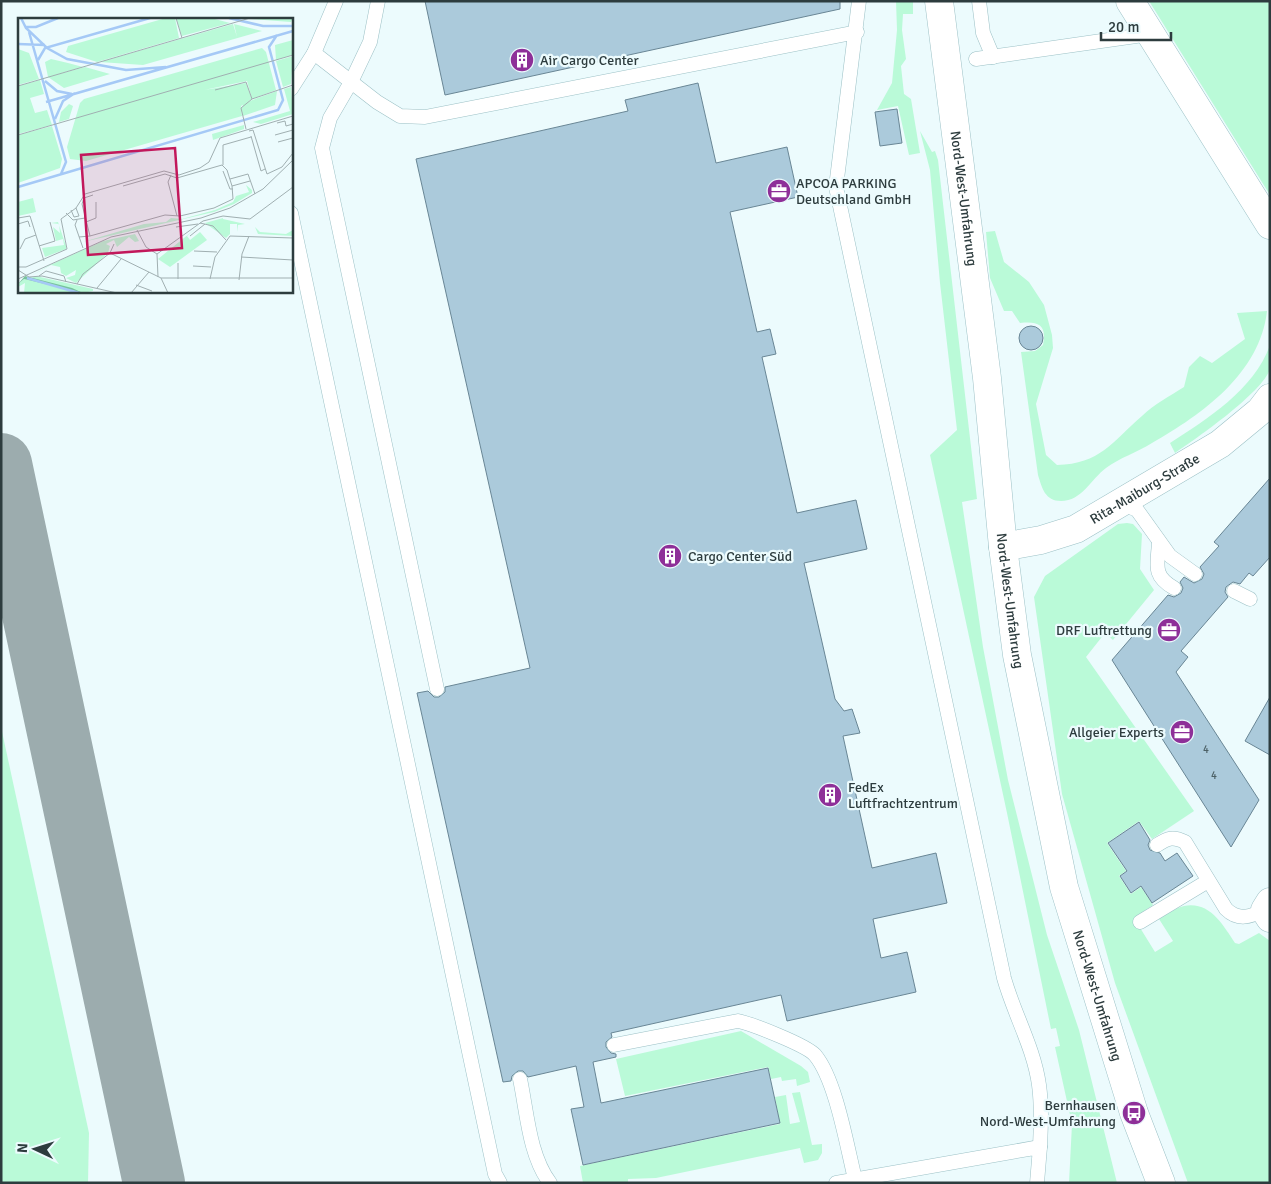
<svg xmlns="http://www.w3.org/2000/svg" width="1271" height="1184" font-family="Signika,sans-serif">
<rect width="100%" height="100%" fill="#ecfbfd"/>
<g fill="#bafad8">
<path d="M896,1H913V14H903L902,30L906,59L901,66L904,94L911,99L920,153L909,155L898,106L877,110L892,83L897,30Z"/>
<path d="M1149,1H1270V195Z"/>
<path d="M920,131L932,152L935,151L938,160L977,499L962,502L983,647L1008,780L1047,935L1079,1030L1117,1183H1069L1072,1124L1055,1047L1060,1046L1056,1028L1051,1029L1007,813L930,455L957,430L940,283L930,170Z"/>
<path d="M995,231L1004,262L1029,282L1044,305L1052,335L1053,348L1036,404L1046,455L1057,465C1100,464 1112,442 1142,416C1154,404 1170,396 1184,387L1189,367L1200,356L1212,363L1245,339L1237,313L1267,311C1260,373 1203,414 1152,443C1138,452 1119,458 1106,468C1091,479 1082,501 1061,501C1045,501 1042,488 1038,475L1021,352L1035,351L1043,345C1047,325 1039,321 1020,323L1012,311H1004L990,278L986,232Z"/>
<path d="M1270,345C1270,352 1271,362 1270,369C1262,393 1197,438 1175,453L1170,443C1207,419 1254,390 1270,345Z"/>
<path d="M1127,523L1133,524L1142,534L1140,569L1154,590L1113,640L1105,633L1086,657L1194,811L1152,839L1139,821L1107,843L1126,871L1119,876L1131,894L1141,887L1153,905L1134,918L1155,952L1173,941L1159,919C1166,915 1175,908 1184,906C1210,901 1223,925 1235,943L1239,944L1259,933L1270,941V1183H1188L1115,983L1062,794L1034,597L1045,576L1118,524Z"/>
<path d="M1,727L89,1133L88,1183H1Z"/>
<path d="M741,1031L801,1066L808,1072L810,1082L797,1086L796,1079L782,1081L781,1077L771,1079L768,1067L625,1096L616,1059Z"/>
<path d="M800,1092L812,1145L822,1144V1153L818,1160L804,1163L800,1148L656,1178L628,1179V1183H583L580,1166L780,1124L775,1097L786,1095L790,1124L800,1122L792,1093Z"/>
</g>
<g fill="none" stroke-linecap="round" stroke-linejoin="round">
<path stroke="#9cacae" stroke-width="62" d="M1,464L154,1183"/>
</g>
<g fill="#abcadb" stroke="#698695">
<path d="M425,1H840V9L445,95Z"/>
<path d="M698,83L716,163L787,147L798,197L730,212L757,332L770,329L776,354L762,357L797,513L856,500L867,549L804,563L835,699L844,711L852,709L860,733L843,736L872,868L936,853L947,903L873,919L881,958L907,952L916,992L787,1021L781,995L611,1033L612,1037L606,1042V1047L611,1053L616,1054V1057L593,1062L601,1103L768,1068L780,1123L583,1165L571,1109L584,1107L576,1066L528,1077L523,1071H518L512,1076L511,1081L503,1082L417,693L428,691L434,697H439L445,692V687L530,668L416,159L628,111L625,100Z"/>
<path d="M897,109L902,143L880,146L875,112Z"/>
<circle cx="1031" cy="338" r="12"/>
<path d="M1270,478V557L1253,576L1249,573L1240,584L1233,582L1226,587L1225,592L1228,597L1181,651L1188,657L1176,672L1259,800L1231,847L1112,660L1168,595L1174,597L1181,593L1183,588L1180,582L1184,577L1194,583L1202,579L1204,574L1200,567L1219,546L1214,542Z"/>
<path d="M1270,697V755L1245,741Z"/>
<path d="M1139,822L1150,840L1148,845L1150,850L1160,853L1165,861L1177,853L1193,876L1152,903L1141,886L1131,893L1120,876L1127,871L1108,843Z"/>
</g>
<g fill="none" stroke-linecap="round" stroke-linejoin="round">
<g stroke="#9cc1c6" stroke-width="15">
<g id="lane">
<path d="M378,1L370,42L351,82L330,118L322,148L437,689"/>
<path d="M859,1L836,187L1004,978C1014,1014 1034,1048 1039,1085C1042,1106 1041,1126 1040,1147"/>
<path d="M979,1L983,33L993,57"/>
<path d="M314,53L377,102L400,116L425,117L857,32"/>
<path d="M976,59L1150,34"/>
<path d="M291,89L314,53L336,1"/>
<path d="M291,213L495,1174L500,1183"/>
<path d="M1121,503L1137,510L1170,556L1195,574"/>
<path d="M1159,544C1157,566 1153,576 1174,588"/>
<path d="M1234,591L1250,599"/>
<path d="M1157,845C1168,838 1173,836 1185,842L1226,909C1238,921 1250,917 1265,910"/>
<path d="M1140,922L1208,881"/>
<path d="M614,1045L738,1021C752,1024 806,1045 815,1055C836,1080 847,1147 855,1179"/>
<path d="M520,1079C527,1112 529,1155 550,1183"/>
<path d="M836,1183L1040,1147L1037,1183"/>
</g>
</g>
<g stroke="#9cc1c6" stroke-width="29">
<g id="street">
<path d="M1130,1L1270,225"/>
<path id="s1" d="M1003,547L1041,540L1076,529L1220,444L1260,411L1270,398"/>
<path d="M1270,902L1265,910L1270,918"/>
</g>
</g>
<g stroke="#9cc1c6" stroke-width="29">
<g id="secondary">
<path id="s2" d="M939,1L987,378L1003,547L1017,655L1064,887L1134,1113L1161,1183"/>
</g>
</g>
<use href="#lane" stroke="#fff" stroke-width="14"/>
<use href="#street" stroke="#fff" stroke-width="28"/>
<use href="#secondary" stroke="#fff" stroke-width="28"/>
</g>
<defs>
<g id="building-disc" transform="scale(1.25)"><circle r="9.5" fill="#8e2f98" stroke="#ecfbfd"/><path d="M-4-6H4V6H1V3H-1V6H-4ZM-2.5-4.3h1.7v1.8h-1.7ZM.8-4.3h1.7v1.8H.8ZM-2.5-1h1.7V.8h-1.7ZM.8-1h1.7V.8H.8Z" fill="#fff"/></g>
<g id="office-disc" transform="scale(1.25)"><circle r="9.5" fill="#8e2f98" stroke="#ecfbfd"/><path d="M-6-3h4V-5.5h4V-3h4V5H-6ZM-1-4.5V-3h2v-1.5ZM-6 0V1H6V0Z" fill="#fff"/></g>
<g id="bus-disc" transform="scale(1.25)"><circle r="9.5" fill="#8e2f98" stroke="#ecfbfd"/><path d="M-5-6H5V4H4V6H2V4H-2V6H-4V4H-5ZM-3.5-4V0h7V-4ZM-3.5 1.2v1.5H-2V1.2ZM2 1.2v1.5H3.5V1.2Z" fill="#fff"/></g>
</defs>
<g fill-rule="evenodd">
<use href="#building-disc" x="522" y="60"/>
<use href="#office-disc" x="779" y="191"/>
<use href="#building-disc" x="670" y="556"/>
<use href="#office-disc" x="1169" y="630"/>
<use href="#office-disc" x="1182" y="732"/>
<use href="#building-disc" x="830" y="795"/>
<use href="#bus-disc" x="1134" y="1113"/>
</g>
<g text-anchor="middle" stroke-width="4.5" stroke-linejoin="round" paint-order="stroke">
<g font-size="11" fill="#4c6065">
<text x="1206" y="753">4</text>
<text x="1214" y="779">4</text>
</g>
<g font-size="14" fill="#2d3c3e" stroke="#ecfbfd" text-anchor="start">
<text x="540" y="65">Air Cargo Center</text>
<text x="796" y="188">APCOA PARKING<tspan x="796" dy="16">Deutschland GmbH</tspan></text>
<text x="688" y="561">Cargo Center Süd</text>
<text x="1152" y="635" text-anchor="end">DRF Luftrettung</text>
<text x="1164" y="737" text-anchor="end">Allgeier Experts</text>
<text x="848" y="792">FedEx<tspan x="848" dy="16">Luftfrachtzentrum</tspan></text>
<text x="1116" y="1110" text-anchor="end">Bernhausen<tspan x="1116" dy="16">Nord-West-Umfahrung</tspan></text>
</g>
<g font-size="14" fill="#2d3c3e" stroke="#ecfbfd">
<text dy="5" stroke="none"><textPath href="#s2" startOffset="199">Nord-West-Umfahrung</textPath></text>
<text dy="5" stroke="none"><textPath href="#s1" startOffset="155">Rita-Maiburg-Straße</textPath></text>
<text dy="5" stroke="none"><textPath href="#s2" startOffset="604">Nord-West-Umfahrung</textPath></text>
<text dy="5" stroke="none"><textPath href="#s2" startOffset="1009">Nord-West-Umfahrung</textPath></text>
</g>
</g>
<g transform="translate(18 18)">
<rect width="275" height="275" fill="#ecfbfd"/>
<path d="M148,0H157L161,20L79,44L48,34L50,28ZM158,0H193L212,5L164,18ZM275,0L273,4L233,1L236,0ZM215,6L219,19L216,6L244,13L125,47L82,44ZM275,22V37L258,42L257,27ZM244,30L248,34L258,72L234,81L229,63L186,72L228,65L234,81L223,88L224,98L68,143L52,141L49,129L62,85L66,81ZM0,31L11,35L21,61L0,67ZM275,38L273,66L265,69L258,43ZM33,41L50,45L65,49L30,59L27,44ZM67,49L92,56L46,70L30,59ZM22,62L26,76L12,80L17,95L29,92L34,107L0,116V68ZM273,69L275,96L243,106L235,104L272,93L266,71ZM259,73L257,87L225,98L223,91L226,85ZM51,86L55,88L51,101L41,104L43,94ZM226,107V111L195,122L194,116ZM34,108L44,141L42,150L0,165V117ZM228,167L234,172V175L216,186L196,194L65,224L126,206L148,204L153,200L164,201L197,192L215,184L218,178L231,174L228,167L218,171ZM15,180L18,194L0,198V184ZM205,200V201L227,206L220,207L219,214V206H212V216L208,220L187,205ZM40,204L48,228V231L27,239L24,230L46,227L45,221L38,223L35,209L42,215L41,206L33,205ZM182,207L169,218L172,222L182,214L189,222L152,249L140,241ZM237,209L242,214L268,216L275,212V218L240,216ZM117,216L121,223L117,224L111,219L99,229L96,222L88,226L92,228L90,235L58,265L48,260L57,257L58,252L48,258L43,255L42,249L33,247L13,258L32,247L85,223ZM18,258L75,271V273L65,275L13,260ZM6,261L46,270L58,275H6L7,265L0,269V266Z" fill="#bafad8"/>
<path d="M7,258L54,270L65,275L6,261L0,266Z" fill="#78c39d"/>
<path fill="none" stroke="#a5c9f6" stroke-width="2.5" d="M3,0L8,10L29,30L49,41L108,52L148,49M211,0L245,8H275M8,9H18L40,0M11,14L48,144L43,156M0,26L27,27M20,42L27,30L132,0M27,63L39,73L54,76M28,84L275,13M37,101L45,83L57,75M0,169L260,92L265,82L251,29L259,17M9,260L61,275"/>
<path fill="none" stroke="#a0afb1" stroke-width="1" d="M158,0L164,20M0,68L232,0M197,72L228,64L234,81L275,67M259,105L267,103L268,108L275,106M228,111L223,90L234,81M231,113L235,112L249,156L264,149L275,135M0,117L275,37M257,117L275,112M233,118L243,153L247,151M260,124L275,120M205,147V127L233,119M205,153L212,171H215M153,157L150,164L159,198M212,161L230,156L237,176M105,168L147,156L159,160L204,147L209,152L214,168L232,163M53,192L56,199L61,198L58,190M48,195L55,202L67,200M0,200L12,198L26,243M59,202L57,207L65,230M68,204L78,200V184M182,205L195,208L208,222M0,206L10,203L12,209M158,209L180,206M119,212L128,229L139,236L185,203L205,198L232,201L275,169M72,218L147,197L162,198L196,190L215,181L214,168M172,218L187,206M61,219L72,218L64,186L66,180L75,177M21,228L37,223L32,204M2,231L7,221L18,217M176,233L199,234M92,235L143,260L150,275M139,236L140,259M223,239L275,242M160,245V261M175,248L193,249M0,249H8L49,231L43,201L58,190L67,176L146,153L161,157L182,150L191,144L202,120L275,98M0,252L11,259L24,258L99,275M21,258L28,253L46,258L48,264M143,260H275M0,261L93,219L183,200L212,190L245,171L275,142M192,261L197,239L212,218L275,220M221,262L224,236L231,218M59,266L65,256L92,235L96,226M118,267L134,273M79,270L103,241M113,275L131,254"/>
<path fill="#c2185b" fill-opacity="0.15" stroke="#c2185b" stroke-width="2.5" d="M157,130L164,230L70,237L63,137Z"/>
<rect width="275" height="275" fill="none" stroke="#2d3c3e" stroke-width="2.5"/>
</g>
<rect width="1271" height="1184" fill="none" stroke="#2d3c3e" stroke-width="5"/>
<g transform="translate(35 1149) rotate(274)" stroke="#ecfbfd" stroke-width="4" paint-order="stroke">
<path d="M0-4L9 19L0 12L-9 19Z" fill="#2d3c3e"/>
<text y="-8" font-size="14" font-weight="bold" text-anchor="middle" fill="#2d3c3e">N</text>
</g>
<path d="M1101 32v8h70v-8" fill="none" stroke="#2d3c3e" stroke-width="2.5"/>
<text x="1108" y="32" font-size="15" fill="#2d3c3e" stroke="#ecfbfd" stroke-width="4" paint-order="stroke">20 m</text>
</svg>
